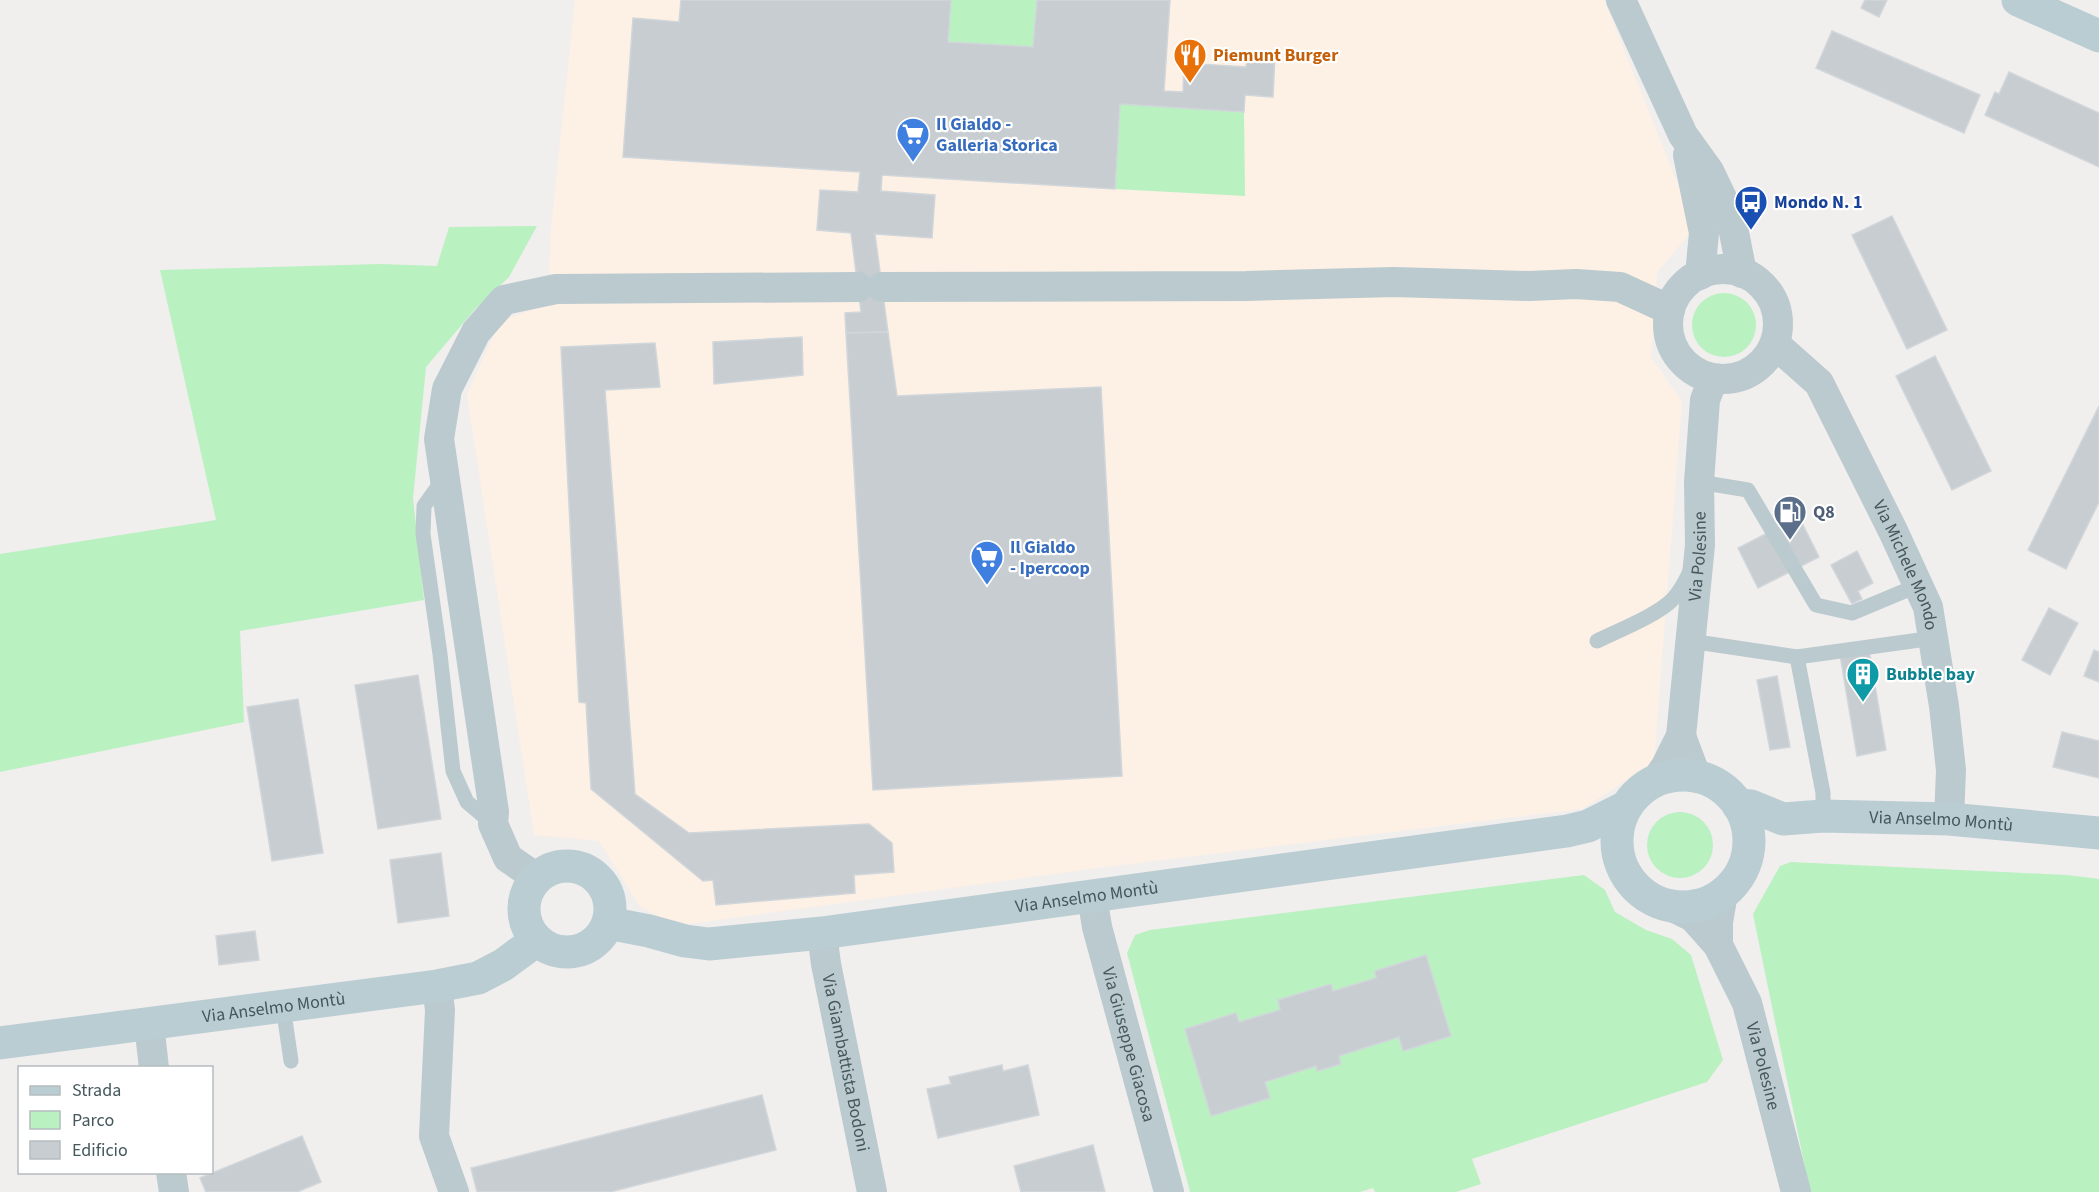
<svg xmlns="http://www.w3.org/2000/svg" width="2099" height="1192" font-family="'Source Sans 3',sans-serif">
<rect width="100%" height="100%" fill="#f1eeee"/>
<path fill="#fdf0e5" d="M575,0H1604L1695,227L1657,273L1651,357L1682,401L1654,763L1582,809L1105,867L675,926L639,906L599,841L534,835L467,395L500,321L548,304L551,227Z"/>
<g fill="#b9f1c0">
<path d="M951,0H1037L1033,47L948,42Z"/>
<path d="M1120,104L1244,112L1245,196L1115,189Z"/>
<path d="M537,226L509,277L476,308L426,367L413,498L424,600L240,631L244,722L0,772V554L216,520L160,270L380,264L437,266L449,227Z"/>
<circle cx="1724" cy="325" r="32"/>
<circle cx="1680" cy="845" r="33"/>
<path d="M1791,862L2067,875L2099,879V1192H1810L1753,914L1780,866Z"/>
<path d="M1584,875L1605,890L1615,912L1646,930L1672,939L1691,955L1723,1060L1707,1082L1472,1159L1481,1184L1456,1192H1375L1373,1188L1360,1192H1190L1127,953L1135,935L1150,930Z"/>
</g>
<g fill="#c7cdd1" stroke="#d1d6da" stroke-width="1.5">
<path d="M681,0H951L948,42L1033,47L1037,0H1170L1164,91L1183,92L1184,63L1246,67L1247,54L1275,55L1273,97L1245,95L1244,112L1120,104L1115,189L882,175L881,191L935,195L932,238L875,234L888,332L846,333L845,313L861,312L851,233L817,230L820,190L858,192L860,172L623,157L633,18L679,22Z"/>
<path d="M1865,0H1887L1879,17L1861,8Z"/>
<path d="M1832,31L1980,95L1964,133L1816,68Z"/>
<path d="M2009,72L2099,113V167L1985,115L1995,92L1999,94Z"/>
<path d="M1892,216L1947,330L1907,349L1852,235Z"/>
<path d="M888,332L897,396L1101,387L1122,776L873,790L846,333Z"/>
<path d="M802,337L803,375L714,384L713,342Z"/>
<path d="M655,343L660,387L605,390L635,794L689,833L869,824L892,843L894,872L854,875L855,893L716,905L713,880L703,881L591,789L586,703L579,702L561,347Z"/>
<path d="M1935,356L1991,471L1952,490L1896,376Z"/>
<path d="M2099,406V502L2066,569L2028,550Z"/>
<path d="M1799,517L1819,557L1758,588L1738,548Z"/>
<path d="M1857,551L1873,583L1858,591L1862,599L1852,604L1831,565Z"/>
<path d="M2049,608L2078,623L2050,675L2022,660Z"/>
<path d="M1869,650L1886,750L1857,756L1840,655Z"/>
<path d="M2094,650L2099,652V682L2084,676Z"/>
<path d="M418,675L441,819L378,829L355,685Z"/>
<path d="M1777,676L1790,747L1770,750L1757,680Z"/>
<path d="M298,699L323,853L272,861L247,707Z"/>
<path d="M2062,732L2099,741V778L2053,767Z"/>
<path d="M441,853L449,916L398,923L390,860Z"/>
<path d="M255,931L259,960L219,965L216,936Z"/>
<path d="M1426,955L1451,1036L1403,1051L1399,1037L1339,1056L1341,1064L1317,1071L1316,1066L1265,1082L1270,1098L1211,1116L1185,1029L1236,1013L1239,1022L1280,1010L1278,1000L1331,984L1333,991L1376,978L1375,971Z"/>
<path d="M1002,1065L1003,1071L1028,1065L1039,1115L938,1138L927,1089L951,1084L949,1077Z"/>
<path d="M762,1095L776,1150L610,1192H477L471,1168Z"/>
<path d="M302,1136L321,1182L297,1192H206L200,1178Z"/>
<path d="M1093,1145L1105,1192H1021L1014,1166Z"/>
</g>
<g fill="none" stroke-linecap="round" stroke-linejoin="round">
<g stroke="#bbcace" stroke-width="15">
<path d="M444,478L424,506L423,534L440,654L453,771L467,802L493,824"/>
<path d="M1699,482L1748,490L1816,605L1852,613L1919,585"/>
<path d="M1597,641C1617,631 1658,615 1673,599C1680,591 1686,580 1690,571"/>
<path d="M1690,641L1797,657"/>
<path d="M1823,816V793L1797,657L1934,638"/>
<path d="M283,1006L291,1061"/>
</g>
<g stroke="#bbcace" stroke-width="30">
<path d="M1621,0L1683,135L1709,171L1731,217L1742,273"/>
<path d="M1688,155L1704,233L1700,275"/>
<circle cx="1723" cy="324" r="55"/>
<path d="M882,287L1246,286L1394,282L1529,286L1576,284L1620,287L1670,310"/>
<path id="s1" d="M1775,344L1819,383L1893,531L1928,607L1944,706L1951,770L1949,819"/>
<path d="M1681,736L1696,776"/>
<path id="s2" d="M1656,781L1666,766L1681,736L1700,545L1699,482L1705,400L1713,379"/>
<path d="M537,878L508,858L493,824L494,812L439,439L447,389L476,332L504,300L556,289L858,287"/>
<path id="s3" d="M1092,896L1097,927L1169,1192"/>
<path id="s4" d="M1671,906L1693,917L1718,945L1747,1003L1796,1192"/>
<path id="s5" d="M822,933L826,964L872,1192"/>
<path d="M1718,945V922L1723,893"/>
<path d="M437,986L440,1010L434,1136L454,1192"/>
<path d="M149,1024L154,1068"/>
<path d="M171,1172L174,1192"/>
</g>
<g stroke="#bacdd3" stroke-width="33">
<path d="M2018,0L2099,36"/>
<circle cx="1683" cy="841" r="66"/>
<path id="s6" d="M1738,805L1751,806L1783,819L1823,816L1949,819L2099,833"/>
<circle cx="567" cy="909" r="43"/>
<path id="s7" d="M608,923L649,931L685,941L709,944L822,933L1567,831L1588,826L1626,807"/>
<path id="s8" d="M0,1043L437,986L478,978L503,965L537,940"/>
</g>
</g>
<defs>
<g id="restaurant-pin" transform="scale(1.725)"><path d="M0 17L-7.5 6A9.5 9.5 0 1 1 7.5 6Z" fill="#e8710a" stroke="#fff"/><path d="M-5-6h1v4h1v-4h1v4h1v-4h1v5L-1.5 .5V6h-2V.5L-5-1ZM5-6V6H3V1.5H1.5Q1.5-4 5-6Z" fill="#fff"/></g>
<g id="supermarket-pin" transform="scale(1.725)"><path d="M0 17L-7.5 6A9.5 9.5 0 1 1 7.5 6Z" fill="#3f7fe0" stroke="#fff"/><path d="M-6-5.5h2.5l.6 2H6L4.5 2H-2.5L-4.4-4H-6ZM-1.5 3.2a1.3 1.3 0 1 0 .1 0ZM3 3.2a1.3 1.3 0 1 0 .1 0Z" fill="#fff"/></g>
<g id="bus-pin" transform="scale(1.725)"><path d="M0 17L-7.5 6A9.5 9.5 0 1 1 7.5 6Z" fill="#1a4fb4" stroke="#fff"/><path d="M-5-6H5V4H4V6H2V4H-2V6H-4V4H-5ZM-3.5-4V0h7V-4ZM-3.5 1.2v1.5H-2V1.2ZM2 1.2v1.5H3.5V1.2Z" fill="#fff"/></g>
<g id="fuel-pin" transform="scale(1.725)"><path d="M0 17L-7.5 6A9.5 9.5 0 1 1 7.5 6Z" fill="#5c6f8a" stroke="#fff"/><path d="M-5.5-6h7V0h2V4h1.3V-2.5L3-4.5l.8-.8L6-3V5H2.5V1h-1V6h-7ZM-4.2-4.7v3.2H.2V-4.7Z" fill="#fff"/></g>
<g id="building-pin" transform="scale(1.725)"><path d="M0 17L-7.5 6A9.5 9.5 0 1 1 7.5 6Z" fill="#0f9aa8" stroke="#fff"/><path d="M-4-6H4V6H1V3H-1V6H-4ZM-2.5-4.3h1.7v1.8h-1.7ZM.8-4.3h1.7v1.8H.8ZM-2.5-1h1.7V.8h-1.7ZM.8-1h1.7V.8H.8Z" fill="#fff"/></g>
</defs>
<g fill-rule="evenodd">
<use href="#restaurant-pin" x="1190" y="55"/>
<use href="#supermarket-pin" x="913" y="134"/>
<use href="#bus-pin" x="1751" y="202"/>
<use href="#fuel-pin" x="1790" y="512"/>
<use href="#supermarket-pin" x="987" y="557"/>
<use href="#building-pin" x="1863" y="674"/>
</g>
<g text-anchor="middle" stroke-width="4.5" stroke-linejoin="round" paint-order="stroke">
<g font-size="18" font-weight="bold" fill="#c56008" stroke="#fff" text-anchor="start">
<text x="1213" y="61">Piemunt Burger</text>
</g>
<g font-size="18" font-weight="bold" fill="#366cbe" stroke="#fff" text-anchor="start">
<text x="936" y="130">Il Gialdo -<tspan x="936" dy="21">Galleria Storica</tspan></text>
<text x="1010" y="553">Il Gialdo<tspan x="1010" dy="21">- Ipercoop</tspan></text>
</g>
<g font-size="18" font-weight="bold" fill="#164399" stroke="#fff" text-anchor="start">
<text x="1774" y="208">Mondo N. 1</text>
</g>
<g font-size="18" font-weight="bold" fill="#4e5e75" stroke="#fff" text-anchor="start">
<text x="1813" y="518">Q8</text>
</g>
<g font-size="18" fill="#45585c" stroke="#fff">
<text dy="6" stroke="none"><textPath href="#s2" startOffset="232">Via Polesine</textPath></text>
<text dy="6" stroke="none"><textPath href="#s1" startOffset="261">Via Michele Mondo</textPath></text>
<text dy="6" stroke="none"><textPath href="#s6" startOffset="206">Via Anselmo Montù</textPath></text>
<text dy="6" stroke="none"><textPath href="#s7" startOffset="484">Via Anselmo Montù</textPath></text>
<text dy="6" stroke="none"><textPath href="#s8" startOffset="276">Via Anselmo Montù</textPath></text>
<text dy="6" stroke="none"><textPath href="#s3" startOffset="153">Via Giuseppe Giacosa</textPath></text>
<text dy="6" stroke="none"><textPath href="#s5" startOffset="132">Via Giambattista Bodoni</textPath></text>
<text dy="6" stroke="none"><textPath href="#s4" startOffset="192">Via Polesine</textPath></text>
</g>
<g font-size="18" font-weight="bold" fill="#0d838f" stroke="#fff" text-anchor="start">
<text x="1886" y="680">Bubble bay</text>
</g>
</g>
<rect x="18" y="1066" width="195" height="108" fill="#ffffff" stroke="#b5bcbe" stroke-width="1.5"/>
<rect x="30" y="1086" width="30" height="9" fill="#bacdd3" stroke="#b5bcbe" stroke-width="1.5"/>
<text x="72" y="1096" font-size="18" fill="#45585c">Strada</text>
<rect x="30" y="1111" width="30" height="18" fill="#b9f1c0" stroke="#b5bcbe" stroke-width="1.5"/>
<text x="72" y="1126" font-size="18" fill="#45585c">Parco</text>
<rect x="30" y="1141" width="30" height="18" fill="#c7cdd1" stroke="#b5bcbe" stroke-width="1.5"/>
<text x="72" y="1156" font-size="18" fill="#45585c">Edificio</text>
</svg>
